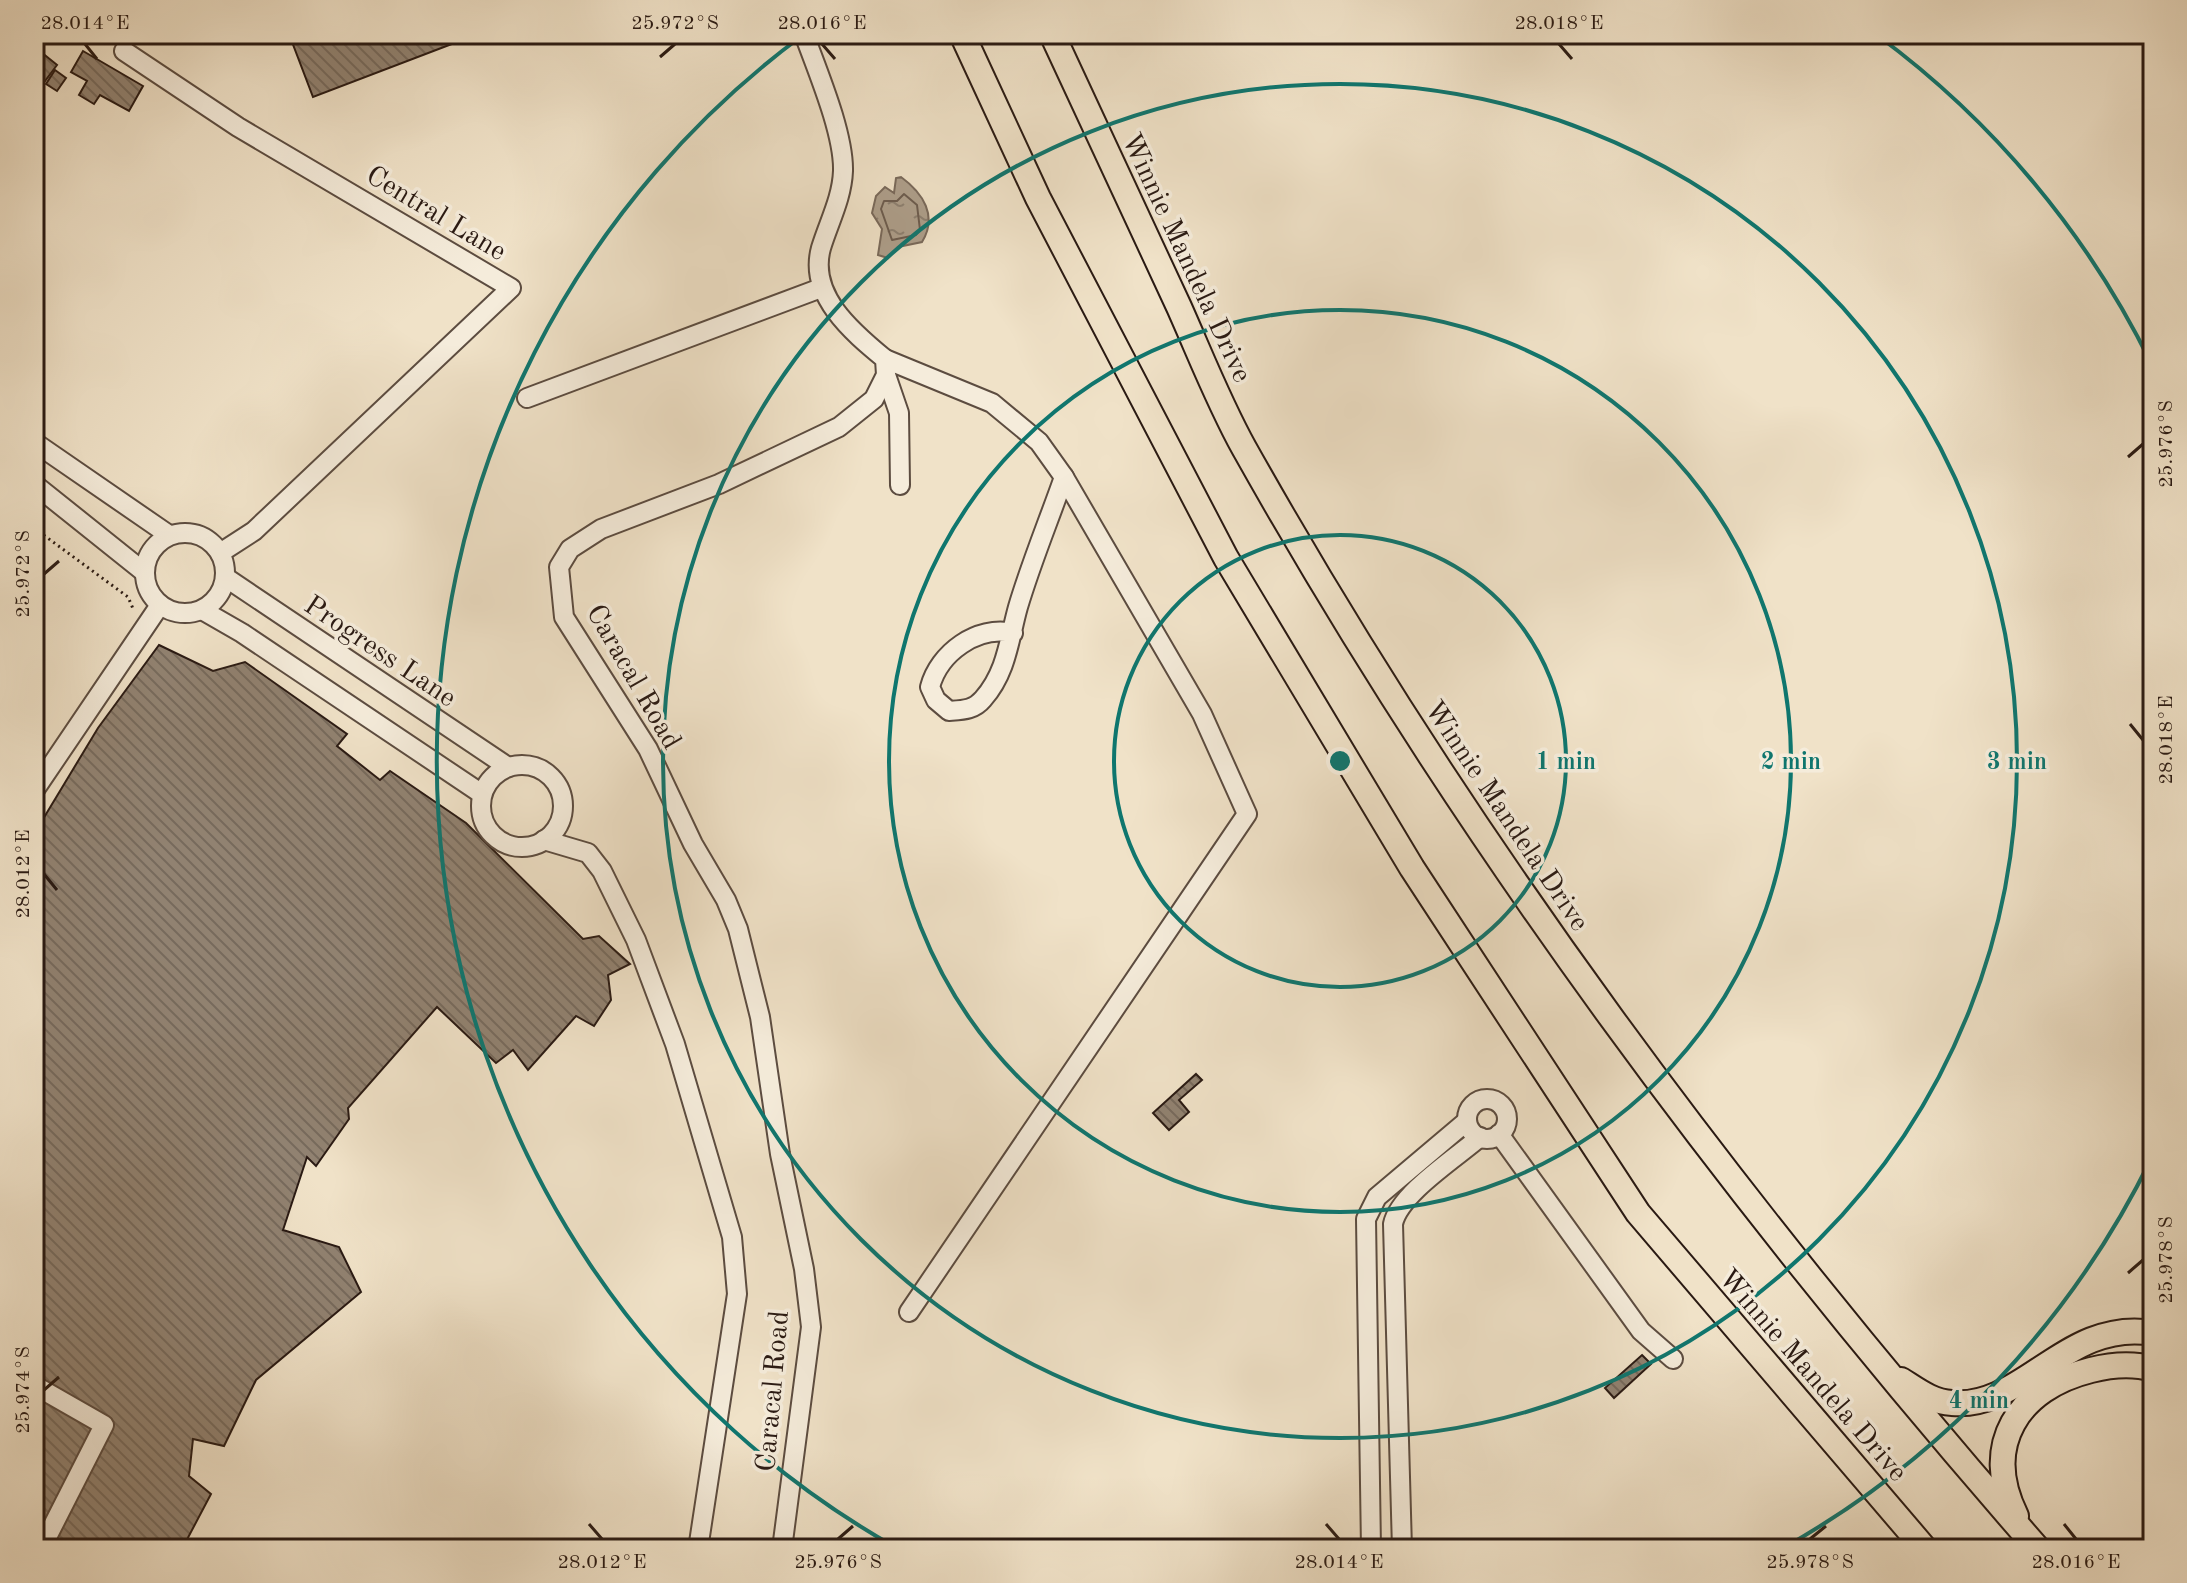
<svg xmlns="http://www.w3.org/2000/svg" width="2187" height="1583" font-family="'Old Standard TT',serif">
<defs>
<pattern id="water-ripples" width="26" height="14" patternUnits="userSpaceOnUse" patternTransform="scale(2)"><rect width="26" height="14" fill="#ad9e8a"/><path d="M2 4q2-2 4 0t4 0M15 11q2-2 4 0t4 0" fill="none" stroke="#8d8070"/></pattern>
<pattern id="building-back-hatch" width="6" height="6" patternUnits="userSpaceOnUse" patternTransform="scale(2)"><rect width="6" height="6" fill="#918271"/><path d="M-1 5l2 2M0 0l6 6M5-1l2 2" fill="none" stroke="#776a5c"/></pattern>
</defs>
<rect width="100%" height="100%" fill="#f0e2c8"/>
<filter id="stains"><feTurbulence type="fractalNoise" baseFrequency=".0025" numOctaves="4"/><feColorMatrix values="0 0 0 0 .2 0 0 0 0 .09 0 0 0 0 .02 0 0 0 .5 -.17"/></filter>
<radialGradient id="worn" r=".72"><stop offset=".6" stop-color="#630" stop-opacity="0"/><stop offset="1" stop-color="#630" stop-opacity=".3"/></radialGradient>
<path fill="url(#water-ripples)" stroke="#79695a" stroke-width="2" d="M901,177C923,193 938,216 922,242L898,247L888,258L878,255L882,229L872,213L876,196L885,187L894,193L896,178Z"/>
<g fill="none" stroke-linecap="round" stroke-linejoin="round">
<path stroke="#6c5c4e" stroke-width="2" d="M904,194L917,205L920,230L916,235L892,240L881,209L884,201H897Z"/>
</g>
<g fill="url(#building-back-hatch)" stroke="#2a1a13" stroke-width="2">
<path d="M289,34H478L313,97Z"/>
<path d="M83,51L143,86L129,111L100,95L94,104L79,95L87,81L71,72Z"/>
<path d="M41,52L57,65L45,81L34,73V61Z"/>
<path d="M55,70L66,78L57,91L46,84Z"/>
<path d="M159,645L213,671L245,662L347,734L337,746L380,780L390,771L466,823L583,939L599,936L630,964L608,975L611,1000L594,1026L576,1016L528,1070L513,1050L496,1063L437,1007L348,1108L349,1119L316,1166L307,1157L283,1230L339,1247L361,1292L256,1380L224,1446L193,1439L189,1476L211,1494L182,1549H34V834L98,728Z"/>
<path d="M1196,1074L1202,1080L1179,1100L1189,1112L1169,1130L1153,1113Z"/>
<path d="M1642,1355L1651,1364L1614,1398L1605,1388Z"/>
</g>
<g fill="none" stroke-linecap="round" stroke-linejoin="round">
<g stroke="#5c4c40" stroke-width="22">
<g id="minor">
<path d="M124,51L238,127L511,288L254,531L220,553"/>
<path d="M885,359L992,403L1039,442L1064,477C1049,520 1031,563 1018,607C1009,639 1007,672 983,699C974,710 963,710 949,711L936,700L930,687C939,653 977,625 1013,633"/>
<path d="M886,375L899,413L900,485"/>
<path d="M527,398L821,288"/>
<path d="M34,442L169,535"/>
<path d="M34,484L144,572"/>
<circle cx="185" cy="573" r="40"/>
<path d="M225,577L508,767"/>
<path d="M202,610L242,633L482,794"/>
<circle cx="522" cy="806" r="41"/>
<path d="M34,791L160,605"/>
<path d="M544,840L588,853L602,871L636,940L675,1044L732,1237L737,1294L698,1549"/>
<circle cx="1487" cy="1119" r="20"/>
<path d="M1499,1134L1641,1331L1673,1359"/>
<path d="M909,1312L1247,814L1202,714L1064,477"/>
<path d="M34,1385L104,1425L41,1549"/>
<path d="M782,1549L811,1327L804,1269L780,1154L760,1017L738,929L726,900L693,844L648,749L564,617L559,567L570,549L601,529L719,484L839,427L874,399L886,375L885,359C852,332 808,295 821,248C829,222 842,198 843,171C844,133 817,70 804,34"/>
<path d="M1371,1549L1366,1219L1377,1197L1467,1121"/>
<path d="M1402,1549L1393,1224C1399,1194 1456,1158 1480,1137"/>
</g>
</g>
<g stroke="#2a1a13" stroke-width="28">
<g id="major">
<path d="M962,34L1038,198L1226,558L1412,868L1638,1213L1925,1549"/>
<path d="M1052,34C1094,125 1136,216 1179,307C1200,354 1219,403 1244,448C1466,844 1739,1207 2038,1549"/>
<path d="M1901,1380C1917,1390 1932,1402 1952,1403C2022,1410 2067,1318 2153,1333"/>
<path d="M2016,1516C1981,1445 2018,1388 2091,1370C2111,1365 2133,1363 2153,1369"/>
</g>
</g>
<path stroke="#2a1a13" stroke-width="3" stroke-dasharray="2 4" stroke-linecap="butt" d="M34,528L128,597L134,611"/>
<use href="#minor" stroke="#f5ecdb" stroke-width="18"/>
<use href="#major" stroke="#f0e2c8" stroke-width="24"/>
</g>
<path fill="none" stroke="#2a1a13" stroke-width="3" d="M85,44L97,59M822,44L835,59M1559,44L1572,59M660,57L675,44M2128,457L2143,444M44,574L59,561M2130,724L2143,740M44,874L57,890M2128,1273L2143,1260M44,1390L59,1377M589,1524L602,1539M1326,1524L1339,1539M2064,1524L2076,1539M838,1539L853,1526M1810,1539L1826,1526"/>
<g fill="none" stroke="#0f766e" stroke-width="4">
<circle cx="1340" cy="761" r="226"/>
<circle cx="1340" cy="761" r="451"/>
<circle cx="1340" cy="761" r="677"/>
<path d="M2152 1157A903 903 0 0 1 1785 1547M895 1547A903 903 0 0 1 803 35M1877 35A903 903 0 0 1 2152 365"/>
</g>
<g text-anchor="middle" stroke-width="7" stroke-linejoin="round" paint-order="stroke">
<g font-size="28" fill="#2a1a13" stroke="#f5ecdb">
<text transform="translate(437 212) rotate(31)" y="10">Central Lane</text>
<text transform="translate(1188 257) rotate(65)" y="10">Winnie Mandela Drive</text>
<text transform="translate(381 650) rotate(34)" y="10">Progress Lane</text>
<text transform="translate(635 676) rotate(60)" y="10">Caracal Road</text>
<text transform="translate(1508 815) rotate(56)" y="10">Winnie Mandela Drive</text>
<text transform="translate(1814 1374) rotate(49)" y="10">Winnie Mandela Drive</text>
<text transform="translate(771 1391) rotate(-85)" y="10">Caracal Road</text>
</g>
</g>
<circle cx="1340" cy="761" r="12" fill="#0f766e" stroke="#f5ecdb" stroke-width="4"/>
<g font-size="24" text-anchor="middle" font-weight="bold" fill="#0f766e" stroke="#f5ecdb" stroke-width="7" stroke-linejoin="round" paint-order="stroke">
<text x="1566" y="769">1 min</text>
<text x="1791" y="769">2 min</text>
<text x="2017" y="769">3 min</text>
<text x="1979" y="1408">4 min</text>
</g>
<rect width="2187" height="1583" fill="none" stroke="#f0e2c8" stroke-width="88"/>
<rect x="44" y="44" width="2099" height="1495" fill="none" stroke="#2a1a13" stroke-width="3"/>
<g font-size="20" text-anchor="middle" fill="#2a1a13">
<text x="85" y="29">28.014°E</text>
<text x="675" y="29">25.972°S</text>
<text x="822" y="29">28.016°E</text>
<text x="1559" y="29">28.018°E</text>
<text transform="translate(2165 444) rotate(-90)" y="7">25.976°S</text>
<text transform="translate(22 574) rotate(-90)" y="7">25.972°S</text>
<text transform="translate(2165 740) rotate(-90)" y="7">28.018°E</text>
<text transform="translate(22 874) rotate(-90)" y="7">28.012°E</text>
<text transform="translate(2165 1260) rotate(-90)" y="7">25.978°S</text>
<text transform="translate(22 1390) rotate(-90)" y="7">25.974°S</text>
<text x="602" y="1568">28.012°E</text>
<text x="838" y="1568">25.976°S</text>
<text x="1339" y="1568">28.014°E</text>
<text x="1810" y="1568">25.978°S</text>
<text x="2076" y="1568">28.016°E</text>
</g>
<rect width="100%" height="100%" filter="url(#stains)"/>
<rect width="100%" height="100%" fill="url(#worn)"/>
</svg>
